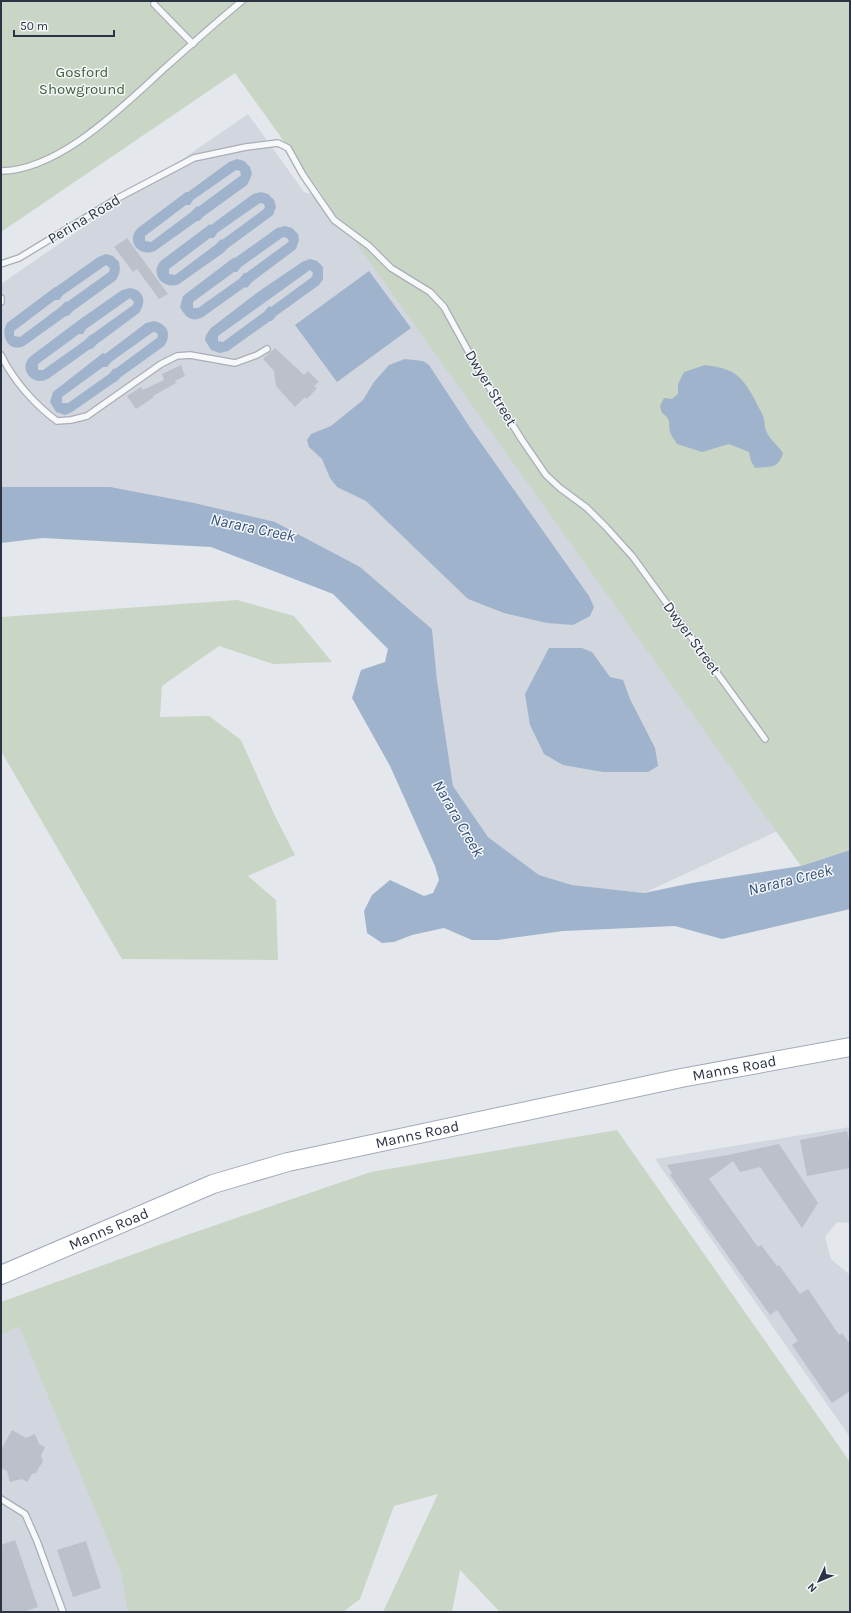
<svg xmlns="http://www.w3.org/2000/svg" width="851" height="1613" font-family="Karla,sans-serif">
<rect width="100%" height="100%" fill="#e4e7ec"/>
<g fill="#d2d6de">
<path d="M248,114L304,192L368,210L786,827L644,893L572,885L539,875L488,837L453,786L437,680L432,629L398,599L7,487H1V284Z"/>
<path d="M850,1127V1223L837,1222L825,1237L831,1259L850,1275V1437L655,1159Z"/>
<path d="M19,1325L149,1612H1V1333Z"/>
</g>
<g fill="#c9d6c5">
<path d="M1,1H850V850L801,866L235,73L1,232Z"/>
<path d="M237,600L294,616L332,662L273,664L219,646L162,686L160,717L209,716L241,740L275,816L295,855L248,876L276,900L278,960L122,959L1,751V617Z"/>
<path d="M617,1130L850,1462V1612H500L460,1570L452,1612H383L438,1494L394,1506L360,1599L343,1612H128L121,1572L19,1326L1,1335V1302L184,1236L371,1172Z"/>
</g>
<g fill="#9fb4cc" fill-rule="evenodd">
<path d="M237,159L244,161L250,167L252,174L250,179L247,185L204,216L199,221H197L155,251C139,258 125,240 138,228L186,192H188L229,162ZM236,170L240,171L241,175L240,176L198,207L197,206L191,212L151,242L145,241V236L186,205H190L193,200Z"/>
<path d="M261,192L268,194L274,200L276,207L273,215L228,248L223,253L179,284C163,291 148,272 162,260L210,224L211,225L253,194ZM260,203L264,204L265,207L264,209L222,240L221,239L215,245L175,275L169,274V269L210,238H214L217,233Z"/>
<path d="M285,226L292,228L298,234L299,240L296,249L252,282L247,288L245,287L203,317C192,323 185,317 180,307L183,296L233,258H235L277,228ZM283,237L287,238L289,241L287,243L246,273H244L239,279L198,308H193V302L234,272H237L241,267Z"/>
<path d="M106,254L113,256L119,262L120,269L119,274L116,280L73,311L68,316H66L24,346C8,353 0,335 7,323L55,287H56L98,257ZM106,265L110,268L109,272L67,302L66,301L60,307L20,337L14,336V331L55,300H59L63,295Z"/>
<path d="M310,259L317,261L323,267V279L319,285L276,316L272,321H270L228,351L220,353L211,350L205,340L206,335L211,328L258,292L302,262ZM310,270L313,273L312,277L271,307L269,306L264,312L223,342L218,341V336Z"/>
<path d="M369,271L411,328L337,382L295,325Z"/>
<path d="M130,288C144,290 147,302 139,313L97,344L92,349H90L48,379C32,387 17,368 31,356L79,320L122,290ZM130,298L134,302L133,305L91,335H90L84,341L43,370H38V364L79,334H83L86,329Z"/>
<path d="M154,321C168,324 172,335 164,346L121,377L116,382H115L72,412L65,415L56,412L50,402L53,392L103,353L105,354L146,323ZM153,332L157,333L158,336L157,338L115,369L114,368L109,374L68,403H62V397L103,367H107L111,362Z"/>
<path d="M405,359L423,361L429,365L471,429L589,596L594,607L590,616L573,625L547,623L504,613L468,599L366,501L337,487L330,478L322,459L309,447L307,440L311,434L331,426L363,400L374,382L389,365Z"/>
<path d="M705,365C734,369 741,374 755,400C757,405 761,411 763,416C765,421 764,426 766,431C770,440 778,445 783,453C778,470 770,466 755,468L751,461L749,452L729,444L702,452L677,444C675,440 671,436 670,432C668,422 672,420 662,413L660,406L664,398L672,399L678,394V384L684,372Z"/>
<path d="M1,487H110L194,503L275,522L360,567L432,629L437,680L453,786L488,837L539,875L572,885L644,893L692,883L801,866L850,850V909L722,939L675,926L563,931L498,940H472L444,928L412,935L394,942L382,943L367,933L364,911L372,895L390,880L424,896L433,893L439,880L435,866L390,766L352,698L361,670L385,662L388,649L333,594L211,547L43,538L1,543Z"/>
<path d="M549,648H582L592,652L610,677L623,680L630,699L655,748L658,766L648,772H603L563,765L544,754L530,725L525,694Z"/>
</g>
<g fill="#bbc0ca">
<path d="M127,238L168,294L159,299L137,269L133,272L114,247Z"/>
<path d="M275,348L304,375L308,371L319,382L314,386L317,388L307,399L305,397L295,407L276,386L274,371L263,359Z"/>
<path d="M181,365L185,376L175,381L176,383L153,396L154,397L136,409L127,396L141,387L143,390L164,380L162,374Z"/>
<path d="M847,1131L850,1145V1168L807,1176L800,1140Z"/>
<path d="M779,1144L818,1203L802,1228L760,1167L740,1172L733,1161L709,1179L758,1247L761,1245L777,1266L779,1265L800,1294L808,1289L839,1335L842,1333L850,1344V1391L832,1403L792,1345L798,1341L777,1310L770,1315L670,1175L672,1173L667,1165L728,1155Z"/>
<path d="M12,1430L26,1438L35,1434L39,1444L45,1447L41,1456L43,1461L36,1473L32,1474L27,1482L22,1479L10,1482L7,1471L1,1468V1450Z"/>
<path d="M15,1540L38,1607L23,1612H1V1545Z"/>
<path d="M86,1541L101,1588L73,1597L57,1550Z"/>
</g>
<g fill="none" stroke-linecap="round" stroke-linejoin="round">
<g stroke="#a9aeb7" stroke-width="8">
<g id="lane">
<path d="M154,4L193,44"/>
<path d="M1,171C61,170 124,105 166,67C191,45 216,22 242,1"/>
<path d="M1,264L19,258L118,198L194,158L246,147L278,143L288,148L303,175L334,220L369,246L391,268L430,292L444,307L478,369L522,440L546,475L560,488L587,508L606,527L633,557L765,739"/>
<path d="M1,298V302"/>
<path d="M1,355C13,380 35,405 57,421L71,420L87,416L161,364L177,356L190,355L235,363L257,355L267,349"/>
<path d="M1,1499L25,1514L37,1541L63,1612"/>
</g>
</g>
<g stroke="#a3abb8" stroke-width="20">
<g id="primary">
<path id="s1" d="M1,1275L213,1184L288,1162L681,1078L850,1047"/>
</g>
</g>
<use href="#lane" stroke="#f7f8fa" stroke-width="5.5"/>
<use href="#primary" stroke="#fff" stroke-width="18"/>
</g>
<g text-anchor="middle" stroke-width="3" stroke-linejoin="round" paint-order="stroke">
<g font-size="15" fill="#3f6138" stroke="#f4f6f9">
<text x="82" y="77">Gosford<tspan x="82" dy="17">Showground</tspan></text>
</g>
<g font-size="15" fill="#2b3445" stroke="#f4f6f9">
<text transform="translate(84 219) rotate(-31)" y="5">Perina Road</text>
<text transform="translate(491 388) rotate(59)" y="5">Dwyer Street</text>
<text transform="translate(692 638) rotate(54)" y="5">Dwyer Street</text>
<text dy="5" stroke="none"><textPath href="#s1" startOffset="765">Manns Road</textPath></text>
<text dy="5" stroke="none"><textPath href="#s1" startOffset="441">Manns Road</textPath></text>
<text dy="5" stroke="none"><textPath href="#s1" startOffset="117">Manns Road</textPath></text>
</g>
<g font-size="16" font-style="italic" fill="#34527a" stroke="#f4f6f9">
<text transform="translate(253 527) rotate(12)" y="6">Narara Creek</text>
<text transform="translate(459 818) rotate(60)" y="6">Narara Creek</text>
<text transform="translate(790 879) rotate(-14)" y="6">Narara Creek</text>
</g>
</g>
<rect width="851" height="1613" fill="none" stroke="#2b3445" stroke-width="4"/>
<g transform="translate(819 1581) rotate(226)" stroke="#f4f6f9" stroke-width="3" paint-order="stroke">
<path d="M0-3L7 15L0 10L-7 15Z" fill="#2b3445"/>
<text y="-6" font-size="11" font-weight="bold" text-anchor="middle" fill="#2b3445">N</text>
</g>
<path d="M14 30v6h100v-6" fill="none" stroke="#2b3445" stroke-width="2"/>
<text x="20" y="30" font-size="12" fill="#2b3445" stroke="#f4f6f9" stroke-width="3" paint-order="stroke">50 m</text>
</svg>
